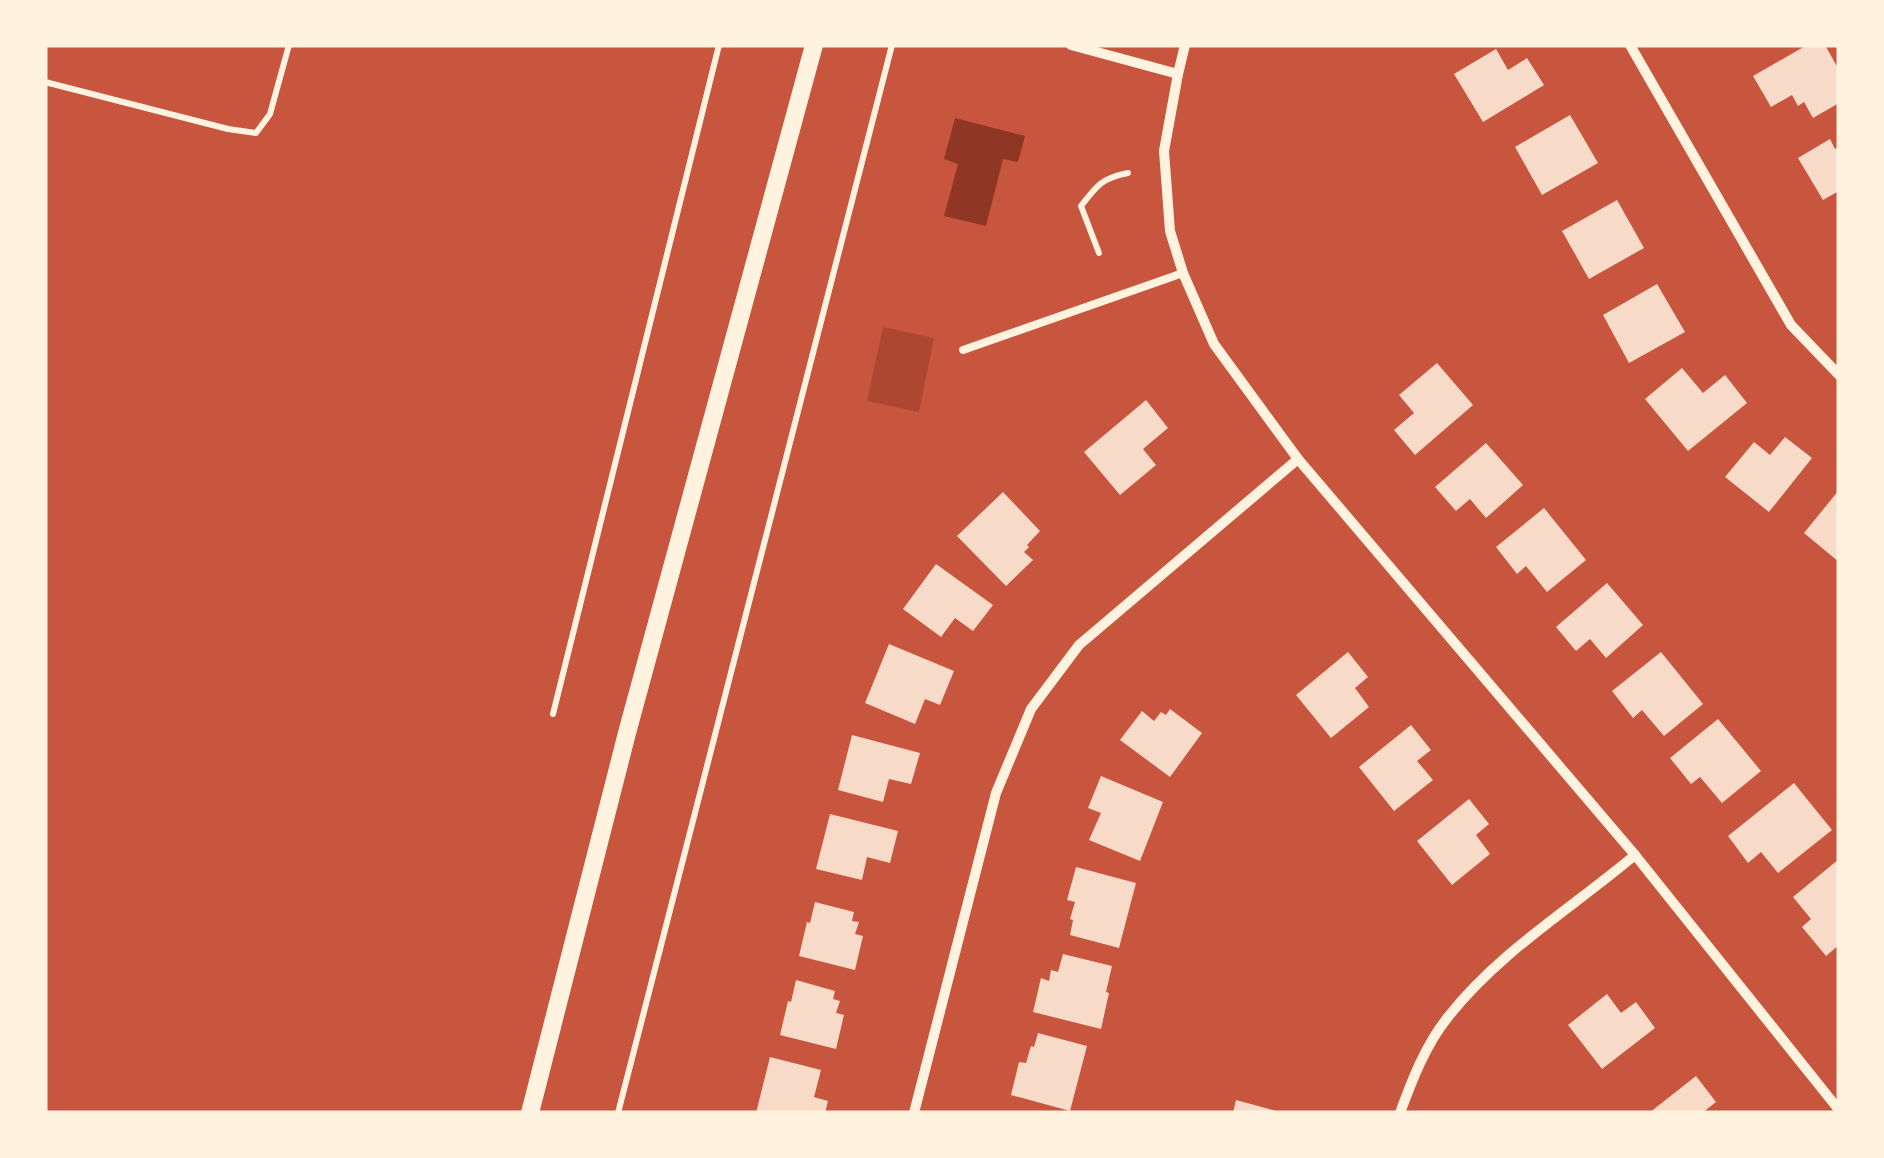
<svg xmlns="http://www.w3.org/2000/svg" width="1884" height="1158" font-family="'PT Serif',serif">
<rect width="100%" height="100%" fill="#c8553d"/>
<path fill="#ae4732" d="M883,327L934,338L919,412L867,401Z"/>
<path fill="#8f3625" d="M955,118L1025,136L1018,162L1003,159L986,226L944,216L958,164L944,159Z"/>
<g fill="#f7dbc8">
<path d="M1807,45H1825L1839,70V103L1813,118L1804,102L1798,106L1792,95L1771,107L1753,76Z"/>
<path d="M1496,49L1508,70L1527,58L1544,85L1483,122L1454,74Z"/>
<path d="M1570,115L1598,163L1542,195L1515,147Z"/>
<path d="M1830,139L1835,149L1839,146V191L1823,200L1798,158Z"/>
<path d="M1617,200L1644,248L1589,279L1562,231Z"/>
<path d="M1657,284L1685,332L1629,363L1603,315Z"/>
<path d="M1437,363L1473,405L1415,455L1394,430L1414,413L1399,395Z"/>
<path d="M1682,368L1703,393L1725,375L1747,403L1688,451L1645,399Z"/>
<path d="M1146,400L1168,428L1143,449L1156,465L1120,495L1084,452Z"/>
<path d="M1785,437L1812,458L1769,512L1725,477L1754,442L1770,455Z"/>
<path d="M1486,443L1523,485L1486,518L1470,499L1456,511L1435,487Z"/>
<path d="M1839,490V562L1804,533Z"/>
<path d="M1003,492L1040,531L1027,545L1029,547L1024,552L1033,560L1006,586L957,536Z"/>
<path d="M1544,508L1586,560L1547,592L1526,566L1517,574L1496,547Z"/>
<path d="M936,564L993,605L973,631L955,618L941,637L903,609Z"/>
<path d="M1607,583L1643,625L1606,658L1590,639L1576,651L1556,627Z"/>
<path d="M889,644L954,671L940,705L925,699L915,724L865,703Z"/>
<path d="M1348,652L1368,677L1355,688L1369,707L1331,738L1296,695Z"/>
<path d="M1661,652L1703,704L1664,736L1642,710L1633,718L1612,691Z"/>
<path d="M1170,709L1202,733L1170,777L1120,740L1142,711L1154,721L1161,712L1166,715Z"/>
<path d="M1718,719L1761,771L1722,803L1700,777L1691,784L1670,758Z"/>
<path d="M1411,725L1431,750L1417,761L1433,780L1394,811L1359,767Z"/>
<path d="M852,735L920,753L911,784L889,779L883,802L838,790Z"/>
<path d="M1101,776L1163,802L1140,861L1089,840L1101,813L1088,808Z"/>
<path d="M1794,783L1832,830L1778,873L1761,852L1748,863L1728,836Z"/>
<path d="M1469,799L1489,824L1476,835L1490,854L1452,885L1417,841Z"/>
<path d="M830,814L898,831L890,863L867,857L862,880L816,869Z"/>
<path d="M1839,859V945L1826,956L1802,927L1811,919L1793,897Z"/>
<path d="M1076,867L1136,883L1119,948L1070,935L1073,920L1070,919L1075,902L1067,900Z"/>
<path d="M815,902L854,912L852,921L859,922L855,934L863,936L855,970L799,956L807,922L810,923Z"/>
<path d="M1063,954L1112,966L1106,992L1109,993L1101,1029L1033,1012L1041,978L1049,981L1051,970L1058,972Z"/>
<path d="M796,980L835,991L833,999L840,1001L836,1013L844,1015L836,1049L780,1035L788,1001L791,1002Z"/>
<path d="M1607,994L1621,1013L1636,1002L1655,1028L1602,1069L1568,1025Z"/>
<path d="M1038,1033L1087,1046L1070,1111L1011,1095L1019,1062L1026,1063L1031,1046L1034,1047Z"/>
<path d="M770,1057L821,1070L814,1097L828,1101L825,1113H756Z"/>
<path d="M1696,1076L1716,1102L1702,1113H1649Z"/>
<path d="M1236,1100L1280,1112V1113H1233Z"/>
</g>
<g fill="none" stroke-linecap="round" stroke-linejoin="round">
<g stroke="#fff3e0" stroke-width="6">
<path d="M45,82L228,129L256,133L270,114L289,45"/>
<path d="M1099,253L1081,206C1097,185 1102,178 1128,173"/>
<path d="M553,714L719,45"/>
<path d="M618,1113L892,45"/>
</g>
<path stroke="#fff3e0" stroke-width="8" d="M963,350L1183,273"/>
<g stroke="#fff3e0" stroke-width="10">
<path d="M1071,45L1178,74"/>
<path d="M1185,45L1178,74L1164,151L1170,231L1183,273L1214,344L1298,459L1635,855L1839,1110"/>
<path d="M1630,45L1791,325L1839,375"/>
<path d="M914,1113L996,793L1031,709L1079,645L1298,459"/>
<path d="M1400,1113C1412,1080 1426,1044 1448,1017C1499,952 1572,908 1635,855"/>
</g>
<path stroke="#fff3e0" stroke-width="18" d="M530,1113L627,733L814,45"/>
</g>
<rect width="1884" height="1158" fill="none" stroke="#fff3e0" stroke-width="95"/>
</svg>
